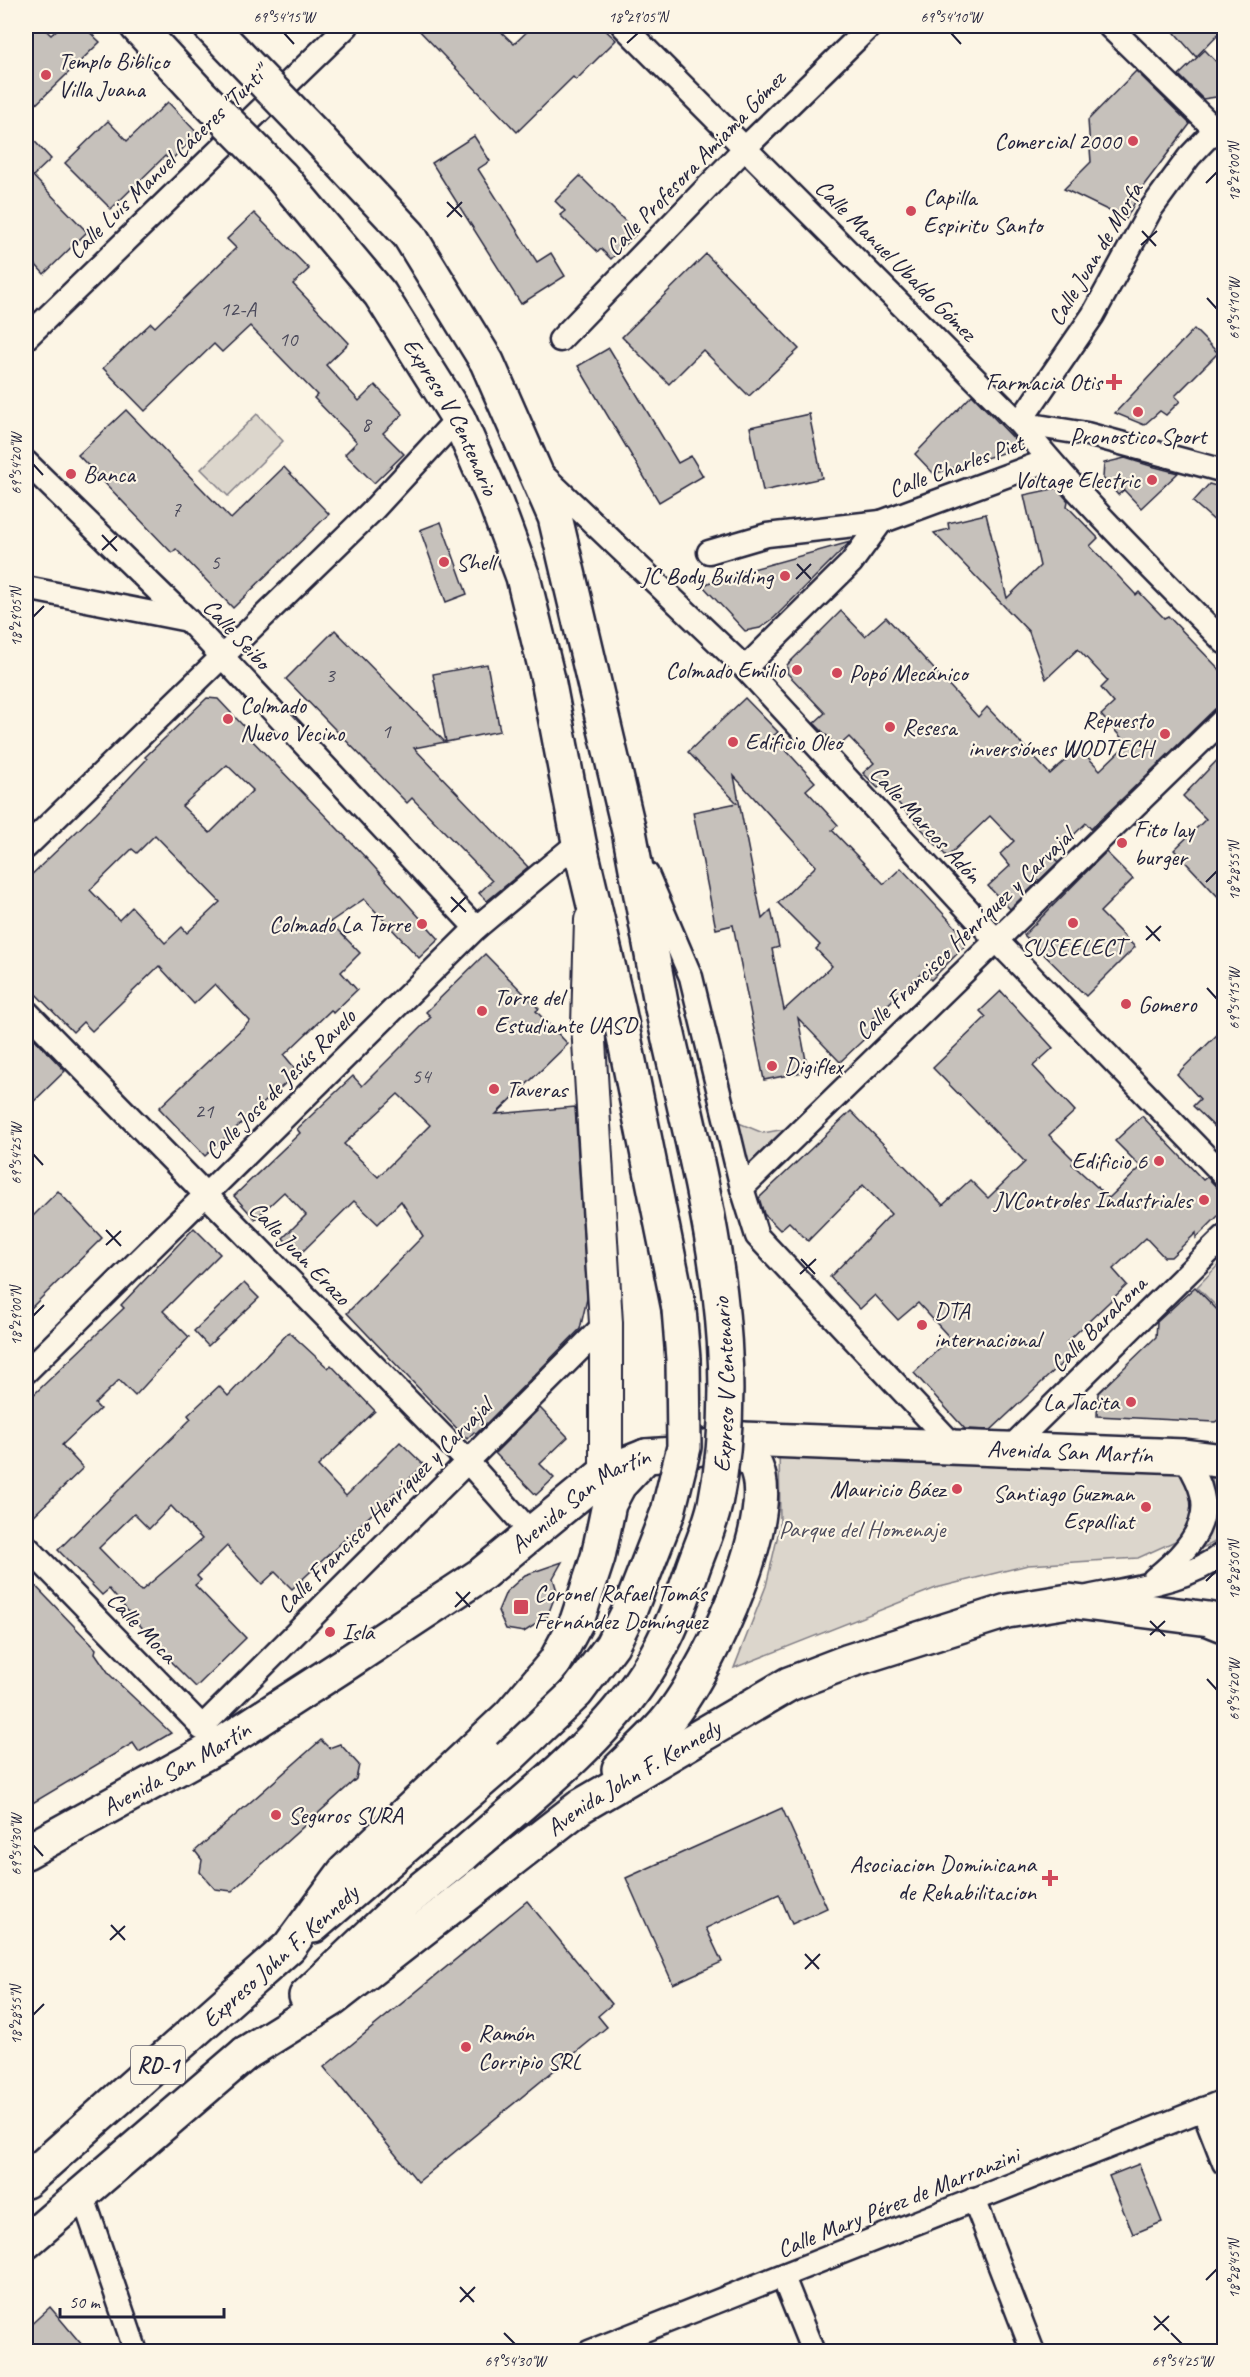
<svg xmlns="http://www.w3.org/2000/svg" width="1250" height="2377" font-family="Caveat,sans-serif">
<rect width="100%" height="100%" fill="#fcf5e5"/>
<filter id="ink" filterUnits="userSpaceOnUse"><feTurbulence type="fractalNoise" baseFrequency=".0167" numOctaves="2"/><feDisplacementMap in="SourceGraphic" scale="12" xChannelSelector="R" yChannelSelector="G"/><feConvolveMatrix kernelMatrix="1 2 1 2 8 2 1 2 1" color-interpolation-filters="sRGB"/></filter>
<g filter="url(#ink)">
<g fill="#dcd6cc" stroke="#7f7c84" stroke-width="1.5">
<path d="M257,414L283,441L228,496L201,469Z"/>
<path d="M734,1121L763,1133L797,1127L746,1174Z"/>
<path d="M1224,1259V1314L1197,1287Z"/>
<path d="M779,1442L1171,1463C1197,1490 1195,1503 1182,1538L1138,1558L1028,1565L936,1588L734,1668L766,1586L780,1526Z"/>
<path d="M1211,1470H1224V1533L1213,1543L1197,1550L1217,1518Z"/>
</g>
<g fill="#c6c1bb" stroke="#22223b" stroke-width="1.5" fill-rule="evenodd">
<path d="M26,26H41L51,35L61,26H83L100,42L26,114Z"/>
<path d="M415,26H495L514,44L533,26H601L616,40L576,80L573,77L517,132Z"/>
<path d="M1169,26H1224V28L1196,57Z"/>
<path d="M1205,50L1224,70V90L1216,97L1203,99L1179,75Z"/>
<path d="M1136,71L1190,124L1144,185L1126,219L1064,189L1091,162L1088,120Z"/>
<path d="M168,102L198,134L170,161L165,156L111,209L65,163L108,121L127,141Z"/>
<path d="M26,132L51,159L33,176L87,232L44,274L26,254Z"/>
<path d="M474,136L490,161L478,169L537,262L551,253L565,276L521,304L432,163Z"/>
<path d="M580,176L637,233L611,259L601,249L598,252L560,215L565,211L555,201Z"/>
<path d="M254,213L309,269L293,284L349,343L326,365L359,401L375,385L403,414L383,433L404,454L374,483L345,454L357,442L314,398L317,395L250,326L222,352L214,344L145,411L103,368L151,323L155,327L236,248L227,239Z"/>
<path d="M706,254L799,349L749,396L703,350L669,384L622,337Z"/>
<path d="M1194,329L1218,353L1175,396L1180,401L1166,415L1160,411L1144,425L1115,413Z"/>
<path d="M609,348L678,463L691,456L703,476L659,502L578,366Z"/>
<path d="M972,395L1022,447L934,474L915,454Z"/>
<path d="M126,410L231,519L284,467L329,514L233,608L176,549L172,553L78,455Z"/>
<path d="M809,414L822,478L763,491L750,427Z"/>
<path d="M1125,458L1151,466L1178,473L1141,508L1124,490L1118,495L1103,478L1104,463Z"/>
<path d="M1209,484L1224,488V529L1193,502Z"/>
<path d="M1057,488L1068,501L1067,506L1098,538L1090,546L1136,595L1139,592L1164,618L1168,616L1224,674V706L1215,709L1091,829L1086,823L1052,856L1058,862L1010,909L988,886L1010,866L1000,854L1014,841L990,816L947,857L882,785L878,788L863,773L874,763L849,737L838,747L814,723L825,713L787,673V665L841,611L865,636L886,617L978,717L987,707L1050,774L1079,748L1100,770L1127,744L1101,715L1114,703L1101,688L1108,681L1078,649L1046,679L1029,632L934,533L949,529L948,523L986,514L1007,598L1040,566L1024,495Z"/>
<path d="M441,522L467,594L446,602L420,530Z"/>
<path d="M850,542L774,618L760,628L745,631L703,586L714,580Z"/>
<path d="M335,630L445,742L414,748L528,867L487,901L479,893L492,881L412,798L407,803L286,679Z"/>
<path d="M487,664L500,731L446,742L433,674Z"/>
<path d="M207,698L218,699L250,733L247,735L367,859L439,939L419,958L364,899L330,922L360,953L341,972L357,990L333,1013L331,1010L284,1055L298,1072L205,1156L159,1108L250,1021L215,984L194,1004L159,966L92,1031L83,1022L73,1032L26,984V880L96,813L147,759L145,757ZM227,765L253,790L210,833L182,806ZM155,835L220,902L187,933L182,927L165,943L132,907L119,920L90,890L132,849L137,853Z"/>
<path d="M745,698L778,732L773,736L815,782L806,790L838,825L832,830L884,884L901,868L964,936V947L931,980L923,972L872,1019L878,1026L840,1062L798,1018L808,1071L764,1080L733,925L716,929L693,812L737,803L688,752ZM734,776L816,866L778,903L820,945L816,949L832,966L784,1010L772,949L779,947L771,910L762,919Z"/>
<path d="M1224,753V903L1174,850L1206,819L1183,796Z"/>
<path d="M1106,852L1133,879L1100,912L1135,947L1086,996L1024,935Z"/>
<path d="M485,954L539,1009L536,1011L568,1044L496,1114L575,1107L587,1299L580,1329L476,1434L474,1432L467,1439L347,1313L423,1236L401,1201L378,1224L354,1201L299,1255L283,1238L306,1215L284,1192L255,1219L234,1196L300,1133L297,1129L353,1076L362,1086L431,1017L426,1012ZM398,1094L430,1125L378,1177L344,1144Z"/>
<path d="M1001,991L1053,1048L1033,1066L1075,1111L1049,1135L1075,1161L1072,1164L1109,1198L1141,1167L1115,1141L1142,1116L1203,1180L1207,1177L1224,1195V1210L1196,1238V1233L1171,1257H1164L1146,1238L1113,1269L1127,1285L1066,1343L1074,1352L991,1430L965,1429L914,1373L950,1338L918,1303L898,1320L875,1295L860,1309L830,1277L891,1214L863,1185L808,1241L789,1222L780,1230L764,1214L759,1198L851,1111L943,1205L970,1180L988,1198L1025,1162L933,1068L986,1017L980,1011Z"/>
<path d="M1224,1028V1136L1193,1106L1200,1099L1177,1074Z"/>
<path d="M26,1030L65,1071L26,1109Z"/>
<path d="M58,1191L102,1238L26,1313V1223Z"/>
<path d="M194,1228L220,1254L163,1311L189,1337L135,1396L119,1380L95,1404L100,1409L62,1445L83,1468L26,1523V1402L124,1308L121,1305Z"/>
<path d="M244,1283L259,1298L208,1346L194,1331Z"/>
<path d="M1195,1287L1224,1317V1416L1215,1422L1097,1416L1098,1393L1156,1337L1157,1322Z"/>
<path d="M289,1332L328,1368L331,1365L375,1411L318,1466L346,1496L400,1442L424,1465L292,1589L275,1572L262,1584L227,1546L197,1576L201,1580L195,1585L246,1638L196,1687L149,1640L151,1638L109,1589L102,1595L58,1550L191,1419L188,1415L219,1386L228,1396ZM171,1506L202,1539L141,1591L99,1548L134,1514L149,1529Z"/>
<path d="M540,1408L568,1437L540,1464L554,1478L536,1495L495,1453Z"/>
<path d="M562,1562L553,1578L557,1591L547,1617L524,1632L506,1629L498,1611L506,1592L525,1575Z"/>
<path d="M26,1576L96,1649L95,1653L110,1675L171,1733L139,1752L133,1743L26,1807Z"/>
<path d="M321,1740L329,1748L340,1744L359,1765L356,1779L232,1891L215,1889L200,1872L202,1860L195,1851Z"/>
<path d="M782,1808L827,1908L792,1924L779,1894L706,1928L722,1962L673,1984L626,1878Z"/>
<path d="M527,1901L612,2004L598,2016L607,2027L418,2182L324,2067Z"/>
<path d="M1139,2164L1162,2222L1133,2234L1109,2176Z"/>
<path d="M50,2307L88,2352H26V2329Z"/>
</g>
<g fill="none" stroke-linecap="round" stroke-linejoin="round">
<g stroke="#22223b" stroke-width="27">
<g id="street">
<path d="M623,26L1019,423C1082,501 1154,571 1224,642"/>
<path d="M1109,26L1224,138"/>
<path d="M1224,120L1189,157L1151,209L1093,315L1019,423L1087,434L1224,471"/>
<path d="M26,338L347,26"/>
<path d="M560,340L746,147L870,26"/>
<path d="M26,462L188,620L476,928"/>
<path d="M541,473L745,668L996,940L1224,1175"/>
<path d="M709,552L767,535L881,522"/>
<path d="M26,588L188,620"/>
<path d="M745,668L851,563L881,522L1049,460"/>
<path d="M26,847L373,510L458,418"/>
<path d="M647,874L691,977L742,1188L757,1236L954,1446"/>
<path d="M26,1011L466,1460L533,1535"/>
<path d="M742,1188L1224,719"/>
<path d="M26,1372L476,928L579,842"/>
<path d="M1009,1449L1224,1237"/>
<path d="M26,1546L213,1738"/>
<path d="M1154,1579C1178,1560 1211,1528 1202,1494C1199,1480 1191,1468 1184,1456"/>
<path d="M1088,1597C1133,1587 1187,1582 1224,1553"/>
<path d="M201,1728L606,1323"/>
<path d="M1203,2109L1224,2163"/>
<path d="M82,2194L136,2352"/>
<path d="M974,2199L1033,2352"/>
<path d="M783,2277L813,2352"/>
<path d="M589,2352L1224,2101"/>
</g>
</g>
<g stroke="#22223b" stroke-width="36">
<path id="secondary" d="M591,920L588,1025L606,1323V1472"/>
</g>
<g stroke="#22223b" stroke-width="38">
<g id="primary">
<path d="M137,26L199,93"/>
<path d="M210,26L237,54"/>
<path d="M319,139L409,235L487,362L555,517L629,831L662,1008"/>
<path id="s1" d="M281,176L380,294L458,418L496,504L523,577L548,679L579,842L618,1007L679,1309"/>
<path d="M619,1769C634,1754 650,1740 664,1724C703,1681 772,1535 759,1477C757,1464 747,1451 742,1439"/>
<path id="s2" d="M26,1852L220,1745L347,1663L482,1574L606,1472L646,1456L674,1454L742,1439L1184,1456L1224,1461"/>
<path d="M313,1926L509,1757"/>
<path d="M306,1996L406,1901L463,1855"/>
<path id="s3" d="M246,2053L333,1999L581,1806L789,1684L849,1661L1007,1611L1069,1601L1209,1619L1224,1625"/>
</g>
</g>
<g stroke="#22223b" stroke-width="38">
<g id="highway">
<path d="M26,2181L289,1947L345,1871L510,1715L555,1662L577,1621L598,1557L609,1504L619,1485L646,1456"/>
<path d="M26,2242L246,2053"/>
</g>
</g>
<use href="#street" stroke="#fcf5e5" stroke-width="22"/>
<use href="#secondary" stroke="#fcf5e5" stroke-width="32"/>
<use href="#primary" stroke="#fcf5e5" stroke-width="33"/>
<use href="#highway" stroke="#fcf5e5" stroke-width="33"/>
<g stroke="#22223b" stroke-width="38" stroke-linecap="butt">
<g id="primary-bridge">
<path d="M237,54L319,139"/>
<path d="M199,93L281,176"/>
<path d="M509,1757L577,1692L612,1645L631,1607L668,1512L684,1447L683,1359L679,1309"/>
<path id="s4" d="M463,1855C521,1803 592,1750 637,1686C662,1651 678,1612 692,1571C699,1550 710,1527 715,1504C749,1339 697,1168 662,1008"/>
</g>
</g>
<use href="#primary-bridge" stroke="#fcf5e5" stroke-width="33"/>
</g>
</g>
<path fill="none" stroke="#22223b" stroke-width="2" d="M284,33L294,44M951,33L961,44M627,43L638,33M1206,183L1217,172M447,202L462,217M447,217L462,202M1142,231L1156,246M1141,245L1157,231M1207,298L1217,309M33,464L43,475M102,535L117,551M102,550L117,536M797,564L811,579M796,579L811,564M33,617L44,606M1206,882L1217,871M451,897L466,912M451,912L466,897M1146,926L1160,941M1146,940L1161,926M1207,988L1217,999M33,1154L43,1165M106,1230L121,1246M106,1245L121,1231M801,1259L815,1274M800,1274L816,1259M33,1316L44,1305M1206,1581L1217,1570M456,1592L470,1607M455,1607L470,1592M1150,1621L1165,1636M1150,1635L1165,1621M1207,1679L1217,1690M33,1845L43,1856M111,1925L125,1940M110,1940L125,1926M805,1954L819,1969M805,1969L820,1954M33,2015L44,2004M1206,2280L1217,2269M460,2287L474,2302M460,2302L475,2287M1154,2316L1169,2331M1154,2330L1169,2316M504,2333L515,2344M1171,2333L1182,2344"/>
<g fill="#d1495b" stroke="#fcf5e5" stroke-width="2">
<circle cx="46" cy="75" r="6"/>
<circle cx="1133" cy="141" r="6"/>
<circle cx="911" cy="211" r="6"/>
<path d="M1111 373h6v6h6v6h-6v6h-6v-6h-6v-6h6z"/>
<circle cx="1138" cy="412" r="6"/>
<circle cx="71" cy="474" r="6"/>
<circle cx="1152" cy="480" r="6"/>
<circle cx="444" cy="562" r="6"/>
<circle cx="785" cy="576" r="6"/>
<circle cx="797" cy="670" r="6"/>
<circle cx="837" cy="673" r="6"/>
<circle cx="228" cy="719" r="6"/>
<circle cx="890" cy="727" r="6"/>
<circle cx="1165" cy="734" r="6"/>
<circle cx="733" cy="742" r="6"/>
<circle cx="1122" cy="843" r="6"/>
<circle cx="1073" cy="923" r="6"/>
<circle cx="422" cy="924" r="6"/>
<circle cx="1126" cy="1004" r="6"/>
<circle cx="482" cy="1011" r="6"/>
<circle cx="772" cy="1066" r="6"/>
<circle cx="494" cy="1089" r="6"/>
<circle cx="1159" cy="1161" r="6"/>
<circle cx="1204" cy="1200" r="6"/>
<circle cx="922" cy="1325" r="6"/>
<circle cx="1131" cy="1402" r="6"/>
<circle cx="957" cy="1489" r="6"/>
<circle cx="1146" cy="1507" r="6"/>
<rect x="513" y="1599" width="16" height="16" rx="3"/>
<circle cx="330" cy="1632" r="6"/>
<circle cx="276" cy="1815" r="6"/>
<path d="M1047 1869h6v6h6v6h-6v6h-6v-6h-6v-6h6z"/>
<circle cx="466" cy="2047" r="6"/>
</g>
<g text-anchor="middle" stroke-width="4.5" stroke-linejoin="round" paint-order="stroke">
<g font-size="21" fill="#4b4a5b">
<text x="238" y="316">12-A</text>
<text x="288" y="346">10</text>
<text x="366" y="431">8</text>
<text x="176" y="516">7</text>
<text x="215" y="569">5</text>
<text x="330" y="682">3</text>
<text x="386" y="738">1</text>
<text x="421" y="1083">54</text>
<text x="204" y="1118">21</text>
</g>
<rect fill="#fcf5e5" stroke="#63616e" stroke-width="1.5" x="131" y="2046" width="54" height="38" rx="4.5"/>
<g font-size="22" font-weight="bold" fill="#22223b">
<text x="158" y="2073">RD-1</text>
</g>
<g font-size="24" fill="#22223b" stroke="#fcf5e5" text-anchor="start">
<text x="58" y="69">Templo Biblico<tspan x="58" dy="28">Villa Juana</tspan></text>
<text x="1121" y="149" text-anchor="end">Comercial 2000</text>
<text x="923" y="205">Capilla<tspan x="923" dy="28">Espiritu Santo</tspan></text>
<text x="1102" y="390" text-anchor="end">Farmacia Otis</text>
<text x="1138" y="444" text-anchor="middle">Pronostico Sport</text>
<text x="83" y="482">Banca</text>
<text x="1140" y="488" text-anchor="end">Voltage Electric</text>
<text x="456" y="570">Shell</text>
<text x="773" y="584" text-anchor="end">JC Body Building</text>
<text x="785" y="678" text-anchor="end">Colmado Emilio</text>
<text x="849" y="681">Popó Mecánico</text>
<text x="240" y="713">Colmado<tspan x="240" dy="28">Nuevo Vecino</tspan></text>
<text x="1153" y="728" text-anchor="end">Repuesto<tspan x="1153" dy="28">inversiónes WODTECH</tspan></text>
<text x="902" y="735">Resesa</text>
<text x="745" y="750">Edificio Oleo</text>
<text x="1134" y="837">Fito lay<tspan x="1134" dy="28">burger</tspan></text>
<text x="410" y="932" text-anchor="end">Colmado La Torre</text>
<text x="1073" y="955" text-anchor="middle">SUSEELECT</text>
<text x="494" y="1005">Torre del<tspan x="494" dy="28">Estudiante UASD</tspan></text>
<text x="1138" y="1012">Gomero</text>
<text x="784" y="1074">Digiflex</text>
<text x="506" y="1097">Taveras</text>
<text x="1147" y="1169" text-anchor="end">Edificio 6</text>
<text x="1192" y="1208" text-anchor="end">JVControles Industriales</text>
<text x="934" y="1319">DTA<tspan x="934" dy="28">internacional</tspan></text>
<text x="1119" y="1410" text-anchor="end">La Tacita</text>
<text x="945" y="1497" text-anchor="end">Mauricio Báez</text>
<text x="1134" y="1501" text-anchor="end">Santiago Guzman<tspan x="1134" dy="28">Espalliat</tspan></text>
<text x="534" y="1601">Coronel Rafael Tomás<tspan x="534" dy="28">Fernández Domínguez</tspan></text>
<text x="342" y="1640">Isla</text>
<text x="288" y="1823">Seguros SURA</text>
<text x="1036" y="1872" text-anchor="end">Asociacion Dominicana<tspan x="1036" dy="28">de Rehabilitacion</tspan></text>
<text x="478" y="2041">Ramón<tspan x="478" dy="28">Corripio SRL</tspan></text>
</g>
<g font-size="24" fill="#22223b" stroke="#fcf5e5">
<text transform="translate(167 162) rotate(-44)" y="8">Calle Luis Manuel Cáceres "Tunti"</text>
<text transform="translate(695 163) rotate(-46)" y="8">Calle Profesora Amiama Gómez</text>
<text transform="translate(1095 254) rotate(-59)" y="8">Calle Juan de Morfa</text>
<text transform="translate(896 260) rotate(45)" y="8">Calle Manuel Ubaldo Gómez</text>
<text dy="8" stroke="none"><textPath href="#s1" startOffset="296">Expreso V Centenario</textPath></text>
<text transform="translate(956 466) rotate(-20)" y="8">Calle Charles Piet</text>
<text transform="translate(237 634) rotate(47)" y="8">Calle Seibo</text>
<text transform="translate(926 824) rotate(47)" y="8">Calle Marcos Adón</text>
<text transform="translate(964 934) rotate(-44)" y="8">Calle Francisco Henríquez y Carvajal</text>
<text transform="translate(280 1084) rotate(-45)" y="8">Calle José de Jesús Ravelo</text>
<text transform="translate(300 1253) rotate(46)" y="8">Calle Juan Erazo</text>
<text transform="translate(1098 1324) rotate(-45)" y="8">Calle Barahona</text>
<text dy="8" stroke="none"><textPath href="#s4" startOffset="562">Expreso V Centenario</textPath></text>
<text dy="8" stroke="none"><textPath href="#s2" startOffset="1164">Avenida San Martín</textPath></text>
<text transform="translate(384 1506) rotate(-45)" y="8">Calle Francisco Henríquez y Carvajal</text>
<text dy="8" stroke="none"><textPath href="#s2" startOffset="658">Avenida San Martín</textPath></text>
<text transform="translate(142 1627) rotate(46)" y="8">Calle Moca</text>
<text dy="8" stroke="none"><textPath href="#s2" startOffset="172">Avenida San Martín</textPath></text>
<text dy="8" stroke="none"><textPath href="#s3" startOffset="476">Avenida John F. Kennedy</textPath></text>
<text transform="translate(280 1956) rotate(-42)" y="8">Expreso John F. Kennedy</text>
<text transform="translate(898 2202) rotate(-22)" y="8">Calle Mary Pérez de Marranzini</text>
</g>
<g font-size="24" fill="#504f5f" stroke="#fcf5e5">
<text x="862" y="1537">Parque del Homenaje</text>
</g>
</g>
<rect width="1250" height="2377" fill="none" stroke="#fcf5e5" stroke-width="66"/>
<path d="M60 2308v9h164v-9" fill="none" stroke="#22223b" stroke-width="3"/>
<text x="69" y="2308" font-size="18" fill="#22223b" stroke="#fcf5e5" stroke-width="4.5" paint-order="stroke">50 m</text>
<rect x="33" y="33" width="1184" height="2311" fill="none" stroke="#22223b" stroke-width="2"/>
<g font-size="15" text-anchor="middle" fill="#22223b">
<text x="284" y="22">69°54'15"W</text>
<text x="638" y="22">18°29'05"N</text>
<text x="951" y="22">69°54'10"W</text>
<text transform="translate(1234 172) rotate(-90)" y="5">18°29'00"N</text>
<text transform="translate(1234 309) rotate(-90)" y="5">69°54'10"W</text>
<text transform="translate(16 464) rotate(-90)" y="5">69°54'20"W</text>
<text transform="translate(16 617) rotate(-90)" y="5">18°29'05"N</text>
<text transform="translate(1234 871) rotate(-90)" y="5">18°28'55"N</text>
<text transform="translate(1234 999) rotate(-90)" y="5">69°54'15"W</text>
<text transform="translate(16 1154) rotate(-90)" y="5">69°54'25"W</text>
<text transform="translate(16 1316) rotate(-90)" y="5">18°29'00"N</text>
<text transform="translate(1234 1570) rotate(-90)" y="5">18°28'50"N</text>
<text transform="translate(1234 1690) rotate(-90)" y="5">69°54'20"W</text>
<text transform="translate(16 1845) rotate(-90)" y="5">69°54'30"W</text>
<text transform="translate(16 2015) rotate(-90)" y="5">18°28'55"N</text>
<text transform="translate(1234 2269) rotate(-90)" y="5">18°28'45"N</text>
<text x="515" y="2366">69°54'30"W</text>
<text x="1182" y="2366">69°54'25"W</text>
</g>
</svg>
